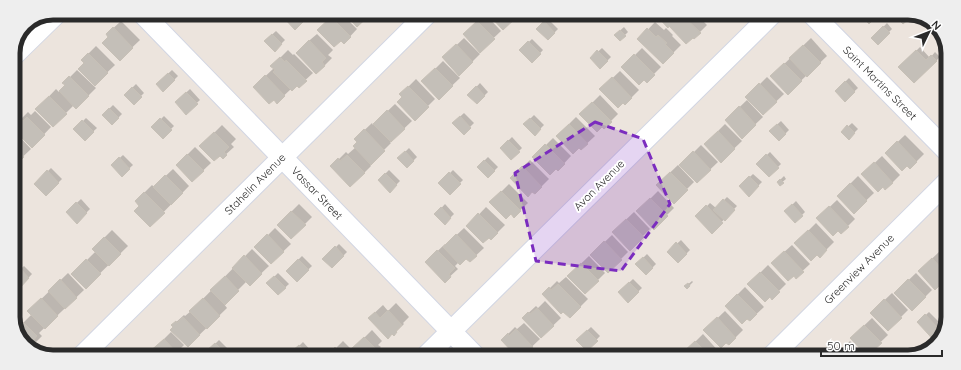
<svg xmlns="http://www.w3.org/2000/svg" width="961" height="370" font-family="Quicksand,sans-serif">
<rect width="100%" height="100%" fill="#ece4dd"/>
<g fill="#0003">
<path d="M290,14H303L306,17L295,28L286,18Z"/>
<path d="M335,14H342L357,29L344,43L341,39L319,30Z"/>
<path d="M485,14L501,31L480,51L464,34Z"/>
<path d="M657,15H697L707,25L694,38L669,25L668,26Z"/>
<path d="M548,19L558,29L548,39L538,29Z"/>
<path d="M121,21L140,40L120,59L110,37L107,34Z"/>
<path d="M655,22L664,30L666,28L673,35L672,36L681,45L663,63L639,39Z"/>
<path d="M887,23L892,29L878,43L873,38Z"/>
<path d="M624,27L628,32L620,40L615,35Z"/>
<path d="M276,31L285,40L275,50L265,41Z"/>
<path d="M317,34L333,50L328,55L332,58L317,73L304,45Z"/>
<path d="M464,38L480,54L459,75L443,58Z"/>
<path d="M811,38L827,56L788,93L779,69Z"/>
<path d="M532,39L543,50L532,62L520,50Z"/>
<path d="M96,46L115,65L95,84L85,63L82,60Z"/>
<path d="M920,47L930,58L935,52L940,57L914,82L900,67Z"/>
<path d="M602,48L611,57L600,68L591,58Z"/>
<path d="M642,48L661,67L647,81L623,67Z"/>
<path d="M288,50L293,55L294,54L313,73L299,86L297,84L291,89L277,102L274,99L254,87L274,68L272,66Z"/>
<path d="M443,61L460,78L439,98L423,81Z"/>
<path d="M77,70L96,88L76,108L74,105L53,126L37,109L56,89L59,92L66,85L64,83Z"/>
<path d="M172,70L178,76L163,91L157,84Z"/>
<path d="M620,71L639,90L625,104L601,89Z"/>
<path d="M767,77L784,94L763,114L747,97Z"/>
<path d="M849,78L858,88L845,100L836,91Z"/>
<path d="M416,79L435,99L415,119L404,97L401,94Z"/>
<path d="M480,83L488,92L477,103L469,95Z"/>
<path d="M136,84L144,93L134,103L125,95Z"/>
<path d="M190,89L200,100L186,113L176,102Z"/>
<path d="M600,95L618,114L604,128L581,114Z"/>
<path d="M747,100L763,117L742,137L726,120Z"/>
<path d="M395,104L412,121L390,142L391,143L370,164L371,166L364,173L332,166L346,152L348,154L356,147L359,142L355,139L372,123L373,125Z"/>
<path d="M113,105L122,114L112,124L103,115Z"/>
<path d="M35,111L51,127L32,147L20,135L19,136L31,149L13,166V136L17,132L13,127L28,112L31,115Z"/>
<path d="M464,113L474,123L464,133L453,123Z"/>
<path d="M534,115L544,125L535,134L525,124Z"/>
<path d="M164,116L174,126L163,137L153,127Z"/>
<path d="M576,117L595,136L581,149L557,136Z"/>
<path d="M86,118L97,128L85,139L75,129Z"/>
<path d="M781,121L789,130L779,140L770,131Z"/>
<path d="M852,123L858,129L849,138L842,132Z"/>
<path d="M725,124L742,141L721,161L705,144Z"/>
<path d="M222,125L236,139L231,144L234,147L223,157L201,146Z"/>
<path d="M905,135L924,154L910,168L886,153Z"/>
<path d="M512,137L522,148L511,159L501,148Z"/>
<path d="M553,138L571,156L558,170L534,157Z"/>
<path d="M701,145L718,162L697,182L681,165Z"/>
<path d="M195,147L211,163L192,181L177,165Z"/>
<path d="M409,148L417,157L407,167L399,158Z"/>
<path d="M770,152L781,164L769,176L757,164Z"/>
<path d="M123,155L133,165L122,175L112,165Z"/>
<path d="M882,156L900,175L886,189L863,174Z"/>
<path d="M488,157L498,167L488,177L478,167Z"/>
<path d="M530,160L549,179L535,193L511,178Z"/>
<path d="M678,165L694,182L674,202L657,185Z"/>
<path d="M51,168L62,179L46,195L35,184Z"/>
<path d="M173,169L189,186L150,226L140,206L136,201L152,185L154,187Z"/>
<path d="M389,170L400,181L390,191L379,180Z"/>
<path d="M453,170L463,180L450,193L440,183Z"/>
<path d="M753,174L762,182L749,195L740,186Z"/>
<path d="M784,176L786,179L780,184L778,182Z"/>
<path d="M858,176L874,193L854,212L838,196Z"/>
<path d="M509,184L528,203L514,216L511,213L491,202Z"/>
<path d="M658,191L674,208L654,228L638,211Z"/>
<path d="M727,197L737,206L712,232L697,216L710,203L716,208Z"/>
<path d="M81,199L90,209L77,222L67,212Z"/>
<path d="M837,200L855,219L841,233L818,218Z"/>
<path d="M796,201L805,212L795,222L786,211Z"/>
<path d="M299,204L312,217L291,238L278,225Z"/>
<path d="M445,204L454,214L445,223L436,214Z"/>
<path d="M486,207L505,225L491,239L468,226Z"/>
<path d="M14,210L22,219L13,228V211Z"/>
<path d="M634,212L650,229L630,249L613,232Z"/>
<path d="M816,223L834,242L820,256L796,243Z"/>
<path d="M275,228L291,244L271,263L256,247Z"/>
<path d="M464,228L484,248L470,261L466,257L459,262L455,266L458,269L445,281L426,262L445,244L446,245Z"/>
<path d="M112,230L128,246L86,287L73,274L96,251L93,249Z"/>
<path d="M612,235L628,252L608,272L591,255Z"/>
<path d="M681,240L690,250L678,262L668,252Z"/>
<path d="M339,244L347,252L332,267L324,259Z"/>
<path d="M792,245L810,264L796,277L772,263Z"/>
<path d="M252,249L269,266L250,284L247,281L224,304L227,308L188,346L173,325L184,315L185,316L191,311Z"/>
<path d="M940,251L946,258V278L935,288L919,271Z"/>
<path d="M647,254L656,264L646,274L637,264Z"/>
<path d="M302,256L312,266L297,280L287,271Z"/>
<path d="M589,256L605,273L585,293L568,276Z"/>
<path d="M768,265L786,284L772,298L749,284Z"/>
<path d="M24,266L32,274L19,288L13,276Z"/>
<path d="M68,273L84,290L39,333L42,336L31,347L17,329L32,314L29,311Z"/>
<path d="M278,273L289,284L278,294L268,283Z"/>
<path d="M916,273L932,290L912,310L895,293Z"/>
<path d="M566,277L588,299L570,317L544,294L557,281L559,283Z"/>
<path d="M633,279L642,288L628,301L619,292Z"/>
<path d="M692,281L693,282L687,288L686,286Z"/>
<path d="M745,287L764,307L750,320L726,306Z"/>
<path d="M892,293L908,310L888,330L871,313Z"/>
<path d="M545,301L561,318L541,337L523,318L536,306L538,308Z"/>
<path d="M396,303L409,317L403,323L404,324L394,334L369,318L383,305L388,311Z"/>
<path d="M725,311L743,330L729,344L705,330Z"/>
<path d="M929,312L945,328L934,339L918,322Z"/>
<path d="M872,318L888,335L867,355L851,338Z"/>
<path d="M524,323L540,339L522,356H517L502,340L515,327L517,329Z"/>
<path d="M591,327L600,336L587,350L577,340Z"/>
<path d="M372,330L382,341L378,345L381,347L372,356H330L329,355L343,341L352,350Z"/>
<path d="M171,332L184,345L174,355H148Z"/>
<path d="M703,334L721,354L718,357L687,356L684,353Z"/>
<path d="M219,340L227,348L220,355H209L207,352Z"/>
<path d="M850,341L866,357H833L837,353Z"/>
<path d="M303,342L312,352L309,355H296L293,352Z"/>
</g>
<g fill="#c4bfb8" stroke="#c7c0b6">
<path d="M215,13H223L219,18Z"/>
<path d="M289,14H296L304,21L295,30L284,18Z"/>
<path d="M345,14H371L357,27Z"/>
<path d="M488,14H515L517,17L503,30Z"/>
<path d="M616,14H630L622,21Z"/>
<path d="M656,15H674L676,17L678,15H682L701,33L694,39L693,38L686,44L669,26L668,28Z"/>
<path d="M703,15H712L707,19Z"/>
<path d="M852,15H876L877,16L869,24L863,17L858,22Z"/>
<path d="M894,15H908L910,18L903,24Z"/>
<path d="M331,17L351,37L344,44L341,41L334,47L317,30Z"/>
<path d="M477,21L495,39L480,53L463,34Z"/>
<path d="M544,21L555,33L548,40L536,29Z"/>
<path d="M883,26L890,33L878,45L871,38Z"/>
<path d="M113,27L133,48L120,61L102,43L108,37L106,34Z"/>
<path d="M647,28L656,37L658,35L667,43L665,44L674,53L663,64L637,39Z"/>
<path d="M620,30L626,36L620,41L614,35Z"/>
<path d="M272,34L282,44L275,52L264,41Z"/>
<path d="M309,40L326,58L322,62L325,66L316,74L296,53Z"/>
<path d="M528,41L541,54L532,63L519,50Z"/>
<path d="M456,44L473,62L459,76L442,57Z"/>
<path d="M803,45L821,63L807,77L789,58Z"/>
<path d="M597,50L608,61L600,69L590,58Z"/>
<path d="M916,50L926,60L931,55L937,61L914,83L898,67Z"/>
<path d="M88,53L108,73L95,86L78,69L84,63L81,60Z"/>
<path d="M634,54L655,75L647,83L644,80L639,85L621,67Z"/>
<path d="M280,57L285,62L286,60L307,81L299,88L297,86L292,91L273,72L275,70L270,66Z"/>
<path d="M784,63L802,81L788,95L770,76Z"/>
<path d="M435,68L453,86L439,100L421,81Z"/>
<path d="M168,73L175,80L163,92L156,84Z"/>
<path d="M265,75L285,96L277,104L274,100L269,104L253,87Z"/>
<path d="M69,76L89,96L76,109L59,91L65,85L62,83Z"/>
<path d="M612,77L632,98L625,105L623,103L618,108L599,89Z"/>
<path d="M845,81L855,92L845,102L835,91Z"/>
<path d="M759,83L777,102L763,115L745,97Z"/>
<path d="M408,86L429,107L415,121L397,102L402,97L399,94Z"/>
<path d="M476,86L485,96L477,104L467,95Z"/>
<path d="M132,87L142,97L134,105L124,95Z"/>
<path d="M186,92L198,104L186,115L175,102Z"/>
<path d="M49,96L67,114L53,127L35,109Z"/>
<path d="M592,102L612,122L604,129L602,127L597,132L579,114Z"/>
<path d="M739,106L756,125L742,139L725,120Z"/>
<path d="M109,108L119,118L112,125L102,115Z"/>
<path d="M387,110L405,129L391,142L373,124Z"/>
<path d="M460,116L471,128L464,135L452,123Z"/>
<path d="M27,117L45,135L32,148L13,129V125L20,118L23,121Z"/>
<path d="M160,118L172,130L163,139L151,127Z"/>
<path d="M530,118L541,129L535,136L523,124Z"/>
<path d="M82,120L94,132L85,141L73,129Z"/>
<path d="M569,124L588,144L581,150L579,148L573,154L556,136Z"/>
<path d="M777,124L786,134L779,141L769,131Z"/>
<path d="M847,125L855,133L849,140L841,132Z"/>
<path d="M364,129L385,151L371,165L353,146L357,142L354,139Z"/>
<path d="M718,131L735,149L721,163L704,144Z"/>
<path d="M214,132L229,147L224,152L227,155L223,159L220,156L214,161L199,146Z"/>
<path d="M508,140L520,152L511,160L500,148Z"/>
<path d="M897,141L917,162L910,169L907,166L902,171L885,153Z"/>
<path d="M545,144L565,164L558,171L556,169L550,175L532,157Z"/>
<path d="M13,145L24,157L13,168Z"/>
<path d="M405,151L414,161L407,168L397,158Z"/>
<path d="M693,151L711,170L697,183L679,165Z"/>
<path d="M187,154L204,171L192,182L176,165Z"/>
<path d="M766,154L779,168L769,177L756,164Z"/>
<path d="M347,155L365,173L350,187L330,166L338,158L340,161Z"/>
<path d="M119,157L130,169L122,177L111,165Z"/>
<path d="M484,160L495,171L488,178L477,167Z"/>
<path d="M874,162L893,183L885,190L883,187L878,192L861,174Z"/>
<path d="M522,166L542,187L535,194L532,192L528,197L510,178Z"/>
<path d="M47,170L59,183L46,196L34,184Z"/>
<path d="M449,172L461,184L450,195L438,183Z"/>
<path d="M670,172L688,190L674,204L656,185Z"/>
<path d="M385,173L397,185L390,193L378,180Z"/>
<path d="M165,175L183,193L171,205L153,187Z"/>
<path d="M749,176L759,186L749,197L739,186Z"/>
<path d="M780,179L784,183L780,186L777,182Z"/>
<path d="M850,183L867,201L854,214L837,196Z"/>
<path d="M501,191L521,211L514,218L511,214L506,219L489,202Z"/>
<path d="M144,192L165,213L150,227L134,211L139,206L135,201Z"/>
<path d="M650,198L668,216L654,230L636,211Z"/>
<path d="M723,199L735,210L725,221L713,210Z"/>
<path d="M76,202L87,213L77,224L66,212Z"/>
<path d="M792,204L803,216L795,223L784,211Z"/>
<path d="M706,205L723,223L712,234L695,216Z"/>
<path d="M829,206L849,227L841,234L838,231L833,236L816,218Z"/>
<path d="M441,207L451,218L445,225L434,214Z"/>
<path d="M291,211L306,225L291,239L277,225Z"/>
<path d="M478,213L498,233L491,240L489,238L483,243L466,226Z"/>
<path d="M13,217L20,224L13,230Z"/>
<path d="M626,219L644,237L630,251L612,232Z"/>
<path d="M808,230L827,250L820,258L817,255L811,261L794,243Z"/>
<path d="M267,234L284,252L271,264L254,247Z"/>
<path d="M456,234L477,256L470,262L466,259L460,265L443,247Z"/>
<path d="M104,237L121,254L109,266L92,249Z"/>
<path d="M604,241L622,260L608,273L590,255Z"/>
<path d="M946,241V256L939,248Z"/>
<path d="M676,242L687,254L678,263L667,252Z"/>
<path d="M335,246L344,256L332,268L322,259Z"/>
<path d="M437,250L455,268L449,274L451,277L445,283L425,262Z"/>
<path d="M784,251L804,272L796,279L794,276L788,281L771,263Z"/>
<path d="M244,255L262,274L250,286L232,268Z"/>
<path d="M643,257L653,268L646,275L635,264Z"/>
<path d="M932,258L946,273V279L935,290L918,271Z"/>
<path d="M86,259L101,274L86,289L71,274Z"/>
<path d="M298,259L309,270L297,282L286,271Z"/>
<path d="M581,263L599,281L585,294L567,276Z"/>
<path d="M20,268L29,278L19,289L13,283V275Z"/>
<path d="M760,272L780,292L772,300L770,297L765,302L747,284Z"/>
<path d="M225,276L239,291L225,305L210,290Z"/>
<path d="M274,276L286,288L278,295L266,283Z"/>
<path d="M60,279L77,298L65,309L48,291Z"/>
<path d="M908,279L926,297L912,311L894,293Z"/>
<path d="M629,282L639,292L628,303L618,292Z"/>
<path d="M688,283L690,286L687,289L684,286Z"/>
<path d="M558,284L581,307L570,318L563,312L561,314L542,294L549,287L551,290Z"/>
<path d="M737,294L757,314L750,321L747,319L742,324L725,306Z"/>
<path d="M41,298L58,316L45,329L27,311Z"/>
<path d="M203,298L220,316L207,329L189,311Z"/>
<path d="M884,299L902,318L888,331L870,313Z"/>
<path d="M537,308L554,326L541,338L522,318L528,312L530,314Z"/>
<path d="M388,310L402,325L396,331L397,332L394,336L392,334L388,339L368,318L375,312L380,318Z"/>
<path d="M925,314L937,327L929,335L917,322Z"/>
<path d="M183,317L200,335L188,347L170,330L173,327L171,325L176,321L177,323Z"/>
<path d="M717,317L736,338L729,345L726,343L721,348L703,330Z"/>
<path d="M23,322L37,336L33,341L35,344L31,348L21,342L16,328Z"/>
<path d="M864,325L882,343L867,356L850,338Z"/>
<path d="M937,327L942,333L934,341L929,335Z"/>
<path d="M516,329L533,347L524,356H516L501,340L508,333L509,336Z"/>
<path d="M587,330L598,341L587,351L576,340Z"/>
<path d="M364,337L376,349L372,353L374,356H358L351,349Z"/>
<path d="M164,339L177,353L175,355H150L148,353Z"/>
<path d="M695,341L710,356H685L682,353Z"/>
<path d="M215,343L225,353L222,355H208L205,352Z"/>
<path d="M299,345L309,355H295L291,352Z"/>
<path d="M335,347L343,356H328V355Z"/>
<path d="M842,347L852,357H832Z"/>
</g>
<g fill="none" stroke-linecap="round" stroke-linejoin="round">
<g stroke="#d2d6e3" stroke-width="22">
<g id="minor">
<path d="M142,13L475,356"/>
<path d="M813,15L947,151"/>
<path d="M13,56L57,13"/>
<path d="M83,355L427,14"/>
<path d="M426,356L771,15"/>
<path d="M771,357L947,182"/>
</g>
</g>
<use href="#minor" stroke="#fff" stroke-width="20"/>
</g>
<path fill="#7b2cbf" fill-opacity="0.2" stroke="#7b2cbf" stroke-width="3" stroke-dasharray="8 5" stroke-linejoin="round" d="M595,122L643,139L670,204L621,271L536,261L515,173Z"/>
<g text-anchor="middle" stroke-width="4" stroke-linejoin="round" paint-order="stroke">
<g font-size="11" fill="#2a2a2a" stroke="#fff">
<text transform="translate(880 83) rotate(45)" y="4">Saint Martins Street</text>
<text transform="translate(255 184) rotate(-45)" y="4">Stahelin Avenue</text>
<text transform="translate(599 185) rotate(-45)" y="4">Avon Avenue</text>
<text transform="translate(317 193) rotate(46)" y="4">Vassar Street</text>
<text transform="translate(859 269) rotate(-45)" y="4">Greenview Avenue</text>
</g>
</g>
<path d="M0 0H961V370H0ZM53 20H908A33 33 0 0 1 941 53V317A33 33 0 0 1 908 350H53A33 33 0 0 1 20 317V53A33 33 0 0 1 53 20Z" fill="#eee" fill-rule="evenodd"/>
<path fill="none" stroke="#2a2a2a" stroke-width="5" d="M53 20H908A33 33 0 0 1 941 53V317A33 33 0 0 1 908 350H53A33 33 0 0 1 20 317V53A33 33 0 0 1 53 20Z"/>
<g transform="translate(929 32) rotate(47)" stroke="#ffffff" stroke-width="3" paint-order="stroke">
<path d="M0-3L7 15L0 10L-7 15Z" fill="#2a2a2a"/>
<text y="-6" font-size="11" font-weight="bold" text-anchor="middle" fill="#2a2a2a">N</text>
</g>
<path d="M821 350v6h121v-6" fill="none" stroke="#2a2a2a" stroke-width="2"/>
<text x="827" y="350" font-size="12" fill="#2a2a2a" stroke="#ffffff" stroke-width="3" paint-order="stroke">50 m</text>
</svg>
